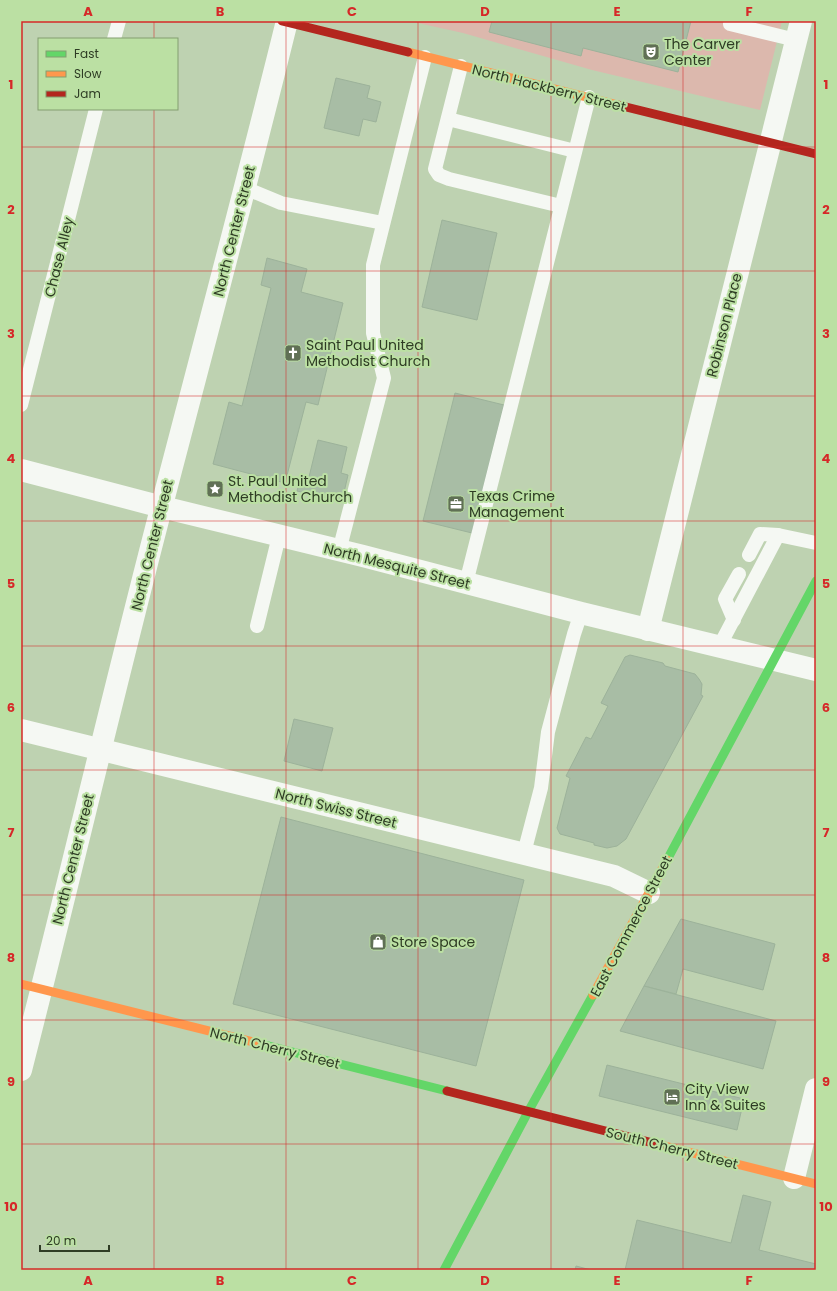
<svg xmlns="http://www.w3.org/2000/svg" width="837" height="1291" font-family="Poppins,sans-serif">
<rect width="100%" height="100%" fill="#bed2b1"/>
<path fill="#dcb8ad" d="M409,21H782L760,110L592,70L463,33Z"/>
<g fill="#a8bda5" stroke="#9cb29a">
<path d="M492,21H691L678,72L583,48L581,56L489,32Z"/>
<path d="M336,78L370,86L367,98L381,102L376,122L363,119L359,136L324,128Z"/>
<path d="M442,220L497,233L477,320L422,307Z"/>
<path d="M267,258L307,269L301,292L343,303L318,405L306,402L285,483L213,464L229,402L242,406L271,288L261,285Z"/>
<path d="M455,393L504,405L472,533L423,521Z"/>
<path d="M318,440L347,447L341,473L348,475L342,501L297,491L301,475L309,477Z"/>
<path d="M630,655L663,663L665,666L695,674L699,679L702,684L701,695L703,696L626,839L617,846L607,848L594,845V843L560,834L557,828L570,778L566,776L586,737L591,739L608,706L601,703L625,657Z"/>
<path d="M294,719L333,728L322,771L284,761Z"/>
<path d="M281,817L524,880L476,1066L233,1004Z"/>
<path d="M681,919L775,944L763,990L683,969L676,994L644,986Z"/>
<path d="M644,986L776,1021L763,1069L620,1031Z"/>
<path d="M607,1065L744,1099L737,1130L599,1096Z"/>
<path d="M743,1195L771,1202L759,1250L816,1264V1270H625L637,1220L731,1243Z"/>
<path d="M576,1266L591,1270H575Z"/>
</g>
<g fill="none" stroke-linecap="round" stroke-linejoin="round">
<g stroke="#f5f8f3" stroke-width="14">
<path d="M731,21L730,24L796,40"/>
<path d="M114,39L119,21"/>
<path d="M461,66L435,169L439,175L449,179L561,206"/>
<path d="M448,119L575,151"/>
<path d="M245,188L281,203L383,223"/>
<path d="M21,405L96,109"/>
<path d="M339,551L384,378L373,333V265L425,57"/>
<path d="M749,555L760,534L778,535"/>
<path d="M466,583L589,97"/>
<path d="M734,620L725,599L739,574"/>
<path d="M257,626L279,536"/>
<path d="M719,647L778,535L816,543"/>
<path d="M524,853L541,788L548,732L574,634L581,613"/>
</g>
<g stroke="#f5f8f3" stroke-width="22">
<path d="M21,470L162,507L363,556L581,613L816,670"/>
<path d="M648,630L801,21"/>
<path d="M21,730L614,876L649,893"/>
<path d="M21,1070C69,882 113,693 162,505C204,344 247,183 287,21"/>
<path d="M794,1178L816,1089"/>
</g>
<g stroke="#63d668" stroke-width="9">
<path d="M667,860L816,581"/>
<path d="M257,1043L447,1091"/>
<path d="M444,1270L528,1112L593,995"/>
</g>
<g stroke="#ff974d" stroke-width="9">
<path d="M408,52L618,105"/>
<path d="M21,984L257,1043"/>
<path d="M593,995L667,860"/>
<path d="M661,1145L816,1184"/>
</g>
<g stroke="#b3261e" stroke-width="9">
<path d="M282,21L408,52"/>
<path d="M618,105L816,154"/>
<path d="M447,1091L661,1145"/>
</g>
</g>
<path fill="none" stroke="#d62828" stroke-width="1" stroke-opacity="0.55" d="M154,21V39M286,21V1270M418,21V1270M551,21V1270M683,21V1270M154,109V1270M21,147H816M21,271H816M21,396H816M21,521H816M21,646H816M21,770H816M21,895H816M21,1020H816M21,1144H816"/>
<defs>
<g id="theatre-square" transform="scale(0.9)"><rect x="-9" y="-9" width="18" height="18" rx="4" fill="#607055" stroke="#bbe0a3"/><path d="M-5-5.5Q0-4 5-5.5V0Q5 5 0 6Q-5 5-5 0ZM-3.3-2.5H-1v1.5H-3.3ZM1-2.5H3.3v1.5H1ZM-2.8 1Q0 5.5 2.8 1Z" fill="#fff"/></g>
<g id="church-square" transform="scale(0.9)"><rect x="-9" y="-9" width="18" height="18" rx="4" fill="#607055" stroke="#bbe0a3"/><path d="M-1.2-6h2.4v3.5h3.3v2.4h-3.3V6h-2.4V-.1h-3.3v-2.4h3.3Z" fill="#fff"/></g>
<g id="sight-square" transform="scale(0.9)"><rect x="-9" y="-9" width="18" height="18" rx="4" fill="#607055" stroke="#bbe0a3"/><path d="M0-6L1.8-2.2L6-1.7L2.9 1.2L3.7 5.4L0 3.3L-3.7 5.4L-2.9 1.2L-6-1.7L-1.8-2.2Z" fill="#fff"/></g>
<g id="office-square" transform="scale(0.9)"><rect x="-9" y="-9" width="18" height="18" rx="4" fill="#607055" stroke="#bbe0a3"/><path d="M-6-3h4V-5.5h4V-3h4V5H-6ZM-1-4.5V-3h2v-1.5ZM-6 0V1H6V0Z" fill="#fff"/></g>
<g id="shop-square" transform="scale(0.9)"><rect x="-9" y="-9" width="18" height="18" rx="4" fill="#607055" stroke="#bbe0a3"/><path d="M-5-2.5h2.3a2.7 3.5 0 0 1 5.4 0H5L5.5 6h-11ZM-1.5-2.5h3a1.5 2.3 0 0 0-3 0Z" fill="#fff"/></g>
<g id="hotel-square" transform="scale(0.9)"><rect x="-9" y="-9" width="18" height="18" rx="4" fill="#607055" stroke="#bbe0a3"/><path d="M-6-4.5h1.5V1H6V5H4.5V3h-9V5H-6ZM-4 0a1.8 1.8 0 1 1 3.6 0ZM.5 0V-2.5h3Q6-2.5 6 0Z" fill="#fff"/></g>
</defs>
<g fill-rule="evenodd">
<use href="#theatre-square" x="651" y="52"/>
<use href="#church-square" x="293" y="353"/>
<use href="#sight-square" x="215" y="489"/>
<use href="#office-square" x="456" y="504"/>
<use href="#shop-square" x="378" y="942"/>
<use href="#hotel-square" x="672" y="1097"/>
</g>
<g text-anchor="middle" stroke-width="4" stroke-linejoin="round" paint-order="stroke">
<g font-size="14" fill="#2e3c24" stroke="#bbe0a3" text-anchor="start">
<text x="664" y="49">The Carver<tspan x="664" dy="16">Center</tspan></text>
<text x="306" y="350">Saint Paul United<tspan x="306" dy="16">Methodist Church</tspan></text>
<text x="228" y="486">St. Paul United<tspan x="228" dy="16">Methodist Church</tspan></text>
<text x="469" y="501">Texas Crime<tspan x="469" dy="16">Management</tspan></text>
<text x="391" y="947">Store Space</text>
<text x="685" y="1094">City View<tspan x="685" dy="16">Inn &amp; Suites</tspan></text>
</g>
<g font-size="14" fill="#2e3c24" stroke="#bbe0a3">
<text transform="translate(549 88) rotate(14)" y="5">North Hackberry Street</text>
<text transform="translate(234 231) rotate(-76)" y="5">North Center Street</text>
<text transform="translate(59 257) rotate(-76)" y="5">Chase Alley</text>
<text transform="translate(724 325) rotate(-76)" y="5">Robinson Place</text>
<text transform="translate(152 545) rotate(-76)" y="5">North Center Street</text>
<text transform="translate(397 566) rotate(14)" y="5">North Mesquite Street</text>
<text transform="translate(336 808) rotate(14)" y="5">North Swiss Street</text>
<text transform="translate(73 859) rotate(-76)" y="5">North Center Street</text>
<text transform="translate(631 926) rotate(-62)" y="5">East Commerce Street</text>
<text transform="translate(275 1048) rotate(14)" y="5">North Cherry Street</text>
<text transform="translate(672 1148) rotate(14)" y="5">South Cherry Street</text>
</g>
</g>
<rect width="837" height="1291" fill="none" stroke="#bbe0a3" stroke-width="44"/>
<rect x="38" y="38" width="140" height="72" fill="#bbe0a3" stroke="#839e70"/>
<rect x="46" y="51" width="20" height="6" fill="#63d668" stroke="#839e70"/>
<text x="74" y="58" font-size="12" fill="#2e3c24">Fast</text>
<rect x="46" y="71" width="20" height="6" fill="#ff974d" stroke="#839e70"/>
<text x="74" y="78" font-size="12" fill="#2e3c24">Slow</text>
<rect x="46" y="91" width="20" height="6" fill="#b3261e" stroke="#839e70"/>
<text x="74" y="98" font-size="12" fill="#2e3c24">Jam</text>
<path d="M40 1245v6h69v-6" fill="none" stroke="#2e3c24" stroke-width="2"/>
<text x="46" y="1245" font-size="12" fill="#2e3c24" stroke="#bbe0a3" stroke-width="3" paint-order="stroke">20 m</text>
<rect x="22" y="22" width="793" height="1247" fill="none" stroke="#d62828" stroke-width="1.5"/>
<g font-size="13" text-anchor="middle" font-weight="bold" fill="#d62828">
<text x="88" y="16">A</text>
<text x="220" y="16">B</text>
<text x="352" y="16">C</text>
<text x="485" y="16">D</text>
<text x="617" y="16">E</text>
<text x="749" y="16">F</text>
<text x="11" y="89">1</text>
<text x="826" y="89">1</text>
<text x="11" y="214">2</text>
<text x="826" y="214">2</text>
<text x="11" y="338">3</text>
<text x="826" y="338">3</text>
<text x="11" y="463">4</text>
<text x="826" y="463">4</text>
<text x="11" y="588">5</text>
<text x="826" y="588">5</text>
<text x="11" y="712">6</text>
<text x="826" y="712">6</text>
<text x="11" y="837">7</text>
<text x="826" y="837">7</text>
<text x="11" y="962">8</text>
<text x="826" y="962">8</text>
<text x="11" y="1086">9</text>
<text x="826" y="1086">9</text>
<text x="11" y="1211">10</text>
<text x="826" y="1211">10</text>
<text x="88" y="1285">A</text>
<text x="220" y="1285">B</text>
<text x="352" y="1285">C</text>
<text x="485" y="1285">D</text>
<text x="617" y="1285">E</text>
<text x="749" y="1285">F</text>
</g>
</svg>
